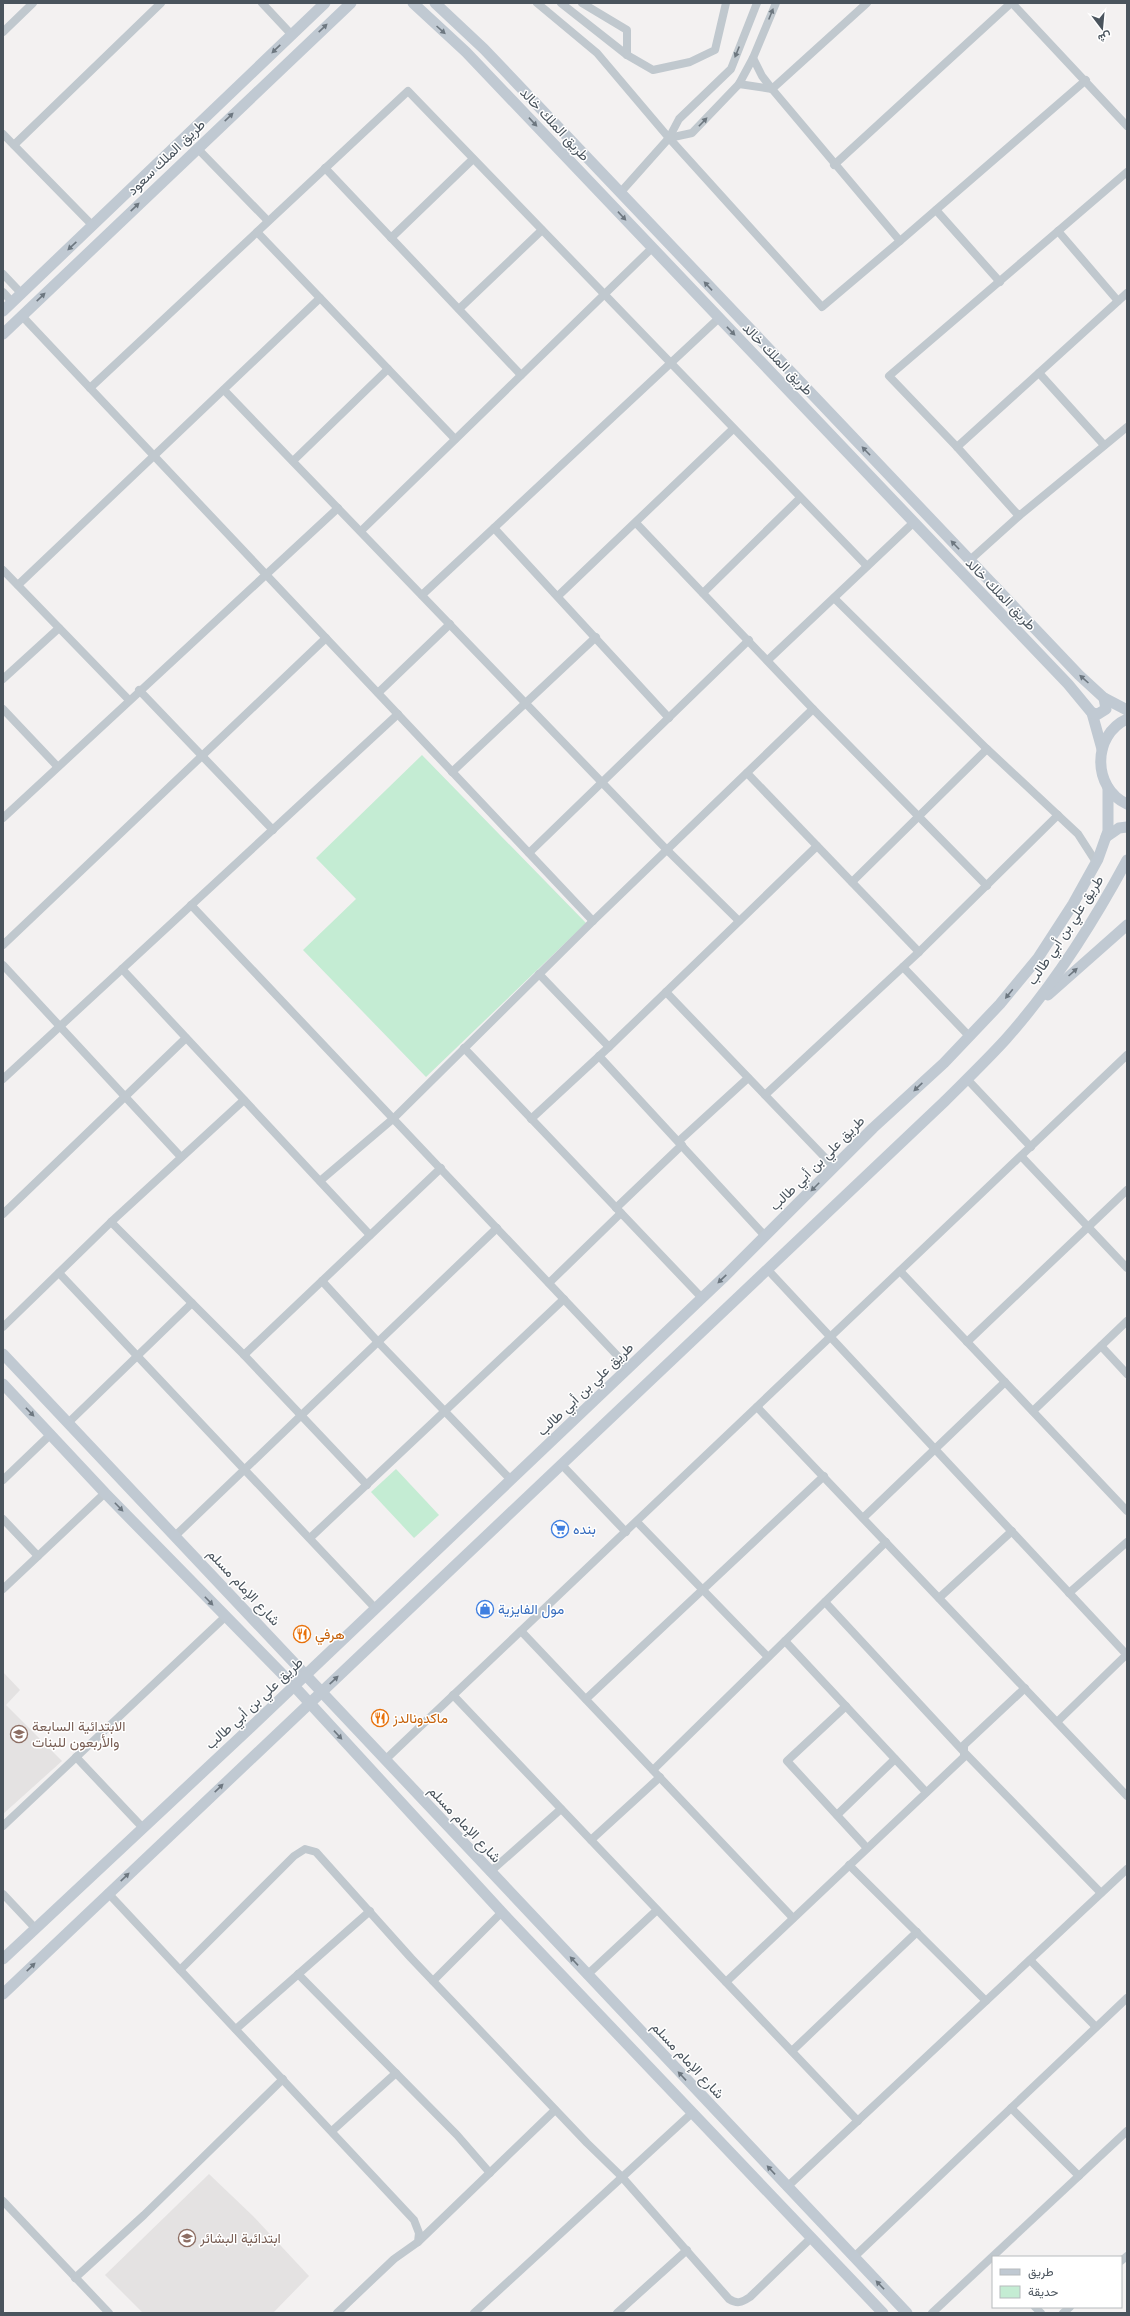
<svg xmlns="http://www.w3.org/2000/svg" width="1130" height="2316" font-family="'PT Sans',Vazirmatn,sans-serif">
<rect width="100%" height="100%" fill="#f3f1f1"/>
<g fill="#e4e2e2">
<path d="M3,1672L20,1690L6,1705L62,1761L3,1814Z"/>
<path d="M209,2174L253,2216L309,2276L273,2313H143L105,2275Z"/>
</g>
<g fill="#c4ecd3">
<path d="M422,755L586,923L426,1077L303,950L356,899L316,858Z"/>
<path d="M396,1469L439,1515L414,1538L371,1492Z"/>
</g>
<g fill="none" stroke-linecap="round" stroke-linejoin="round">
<g stroke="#c0c8ce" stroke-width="8">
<path d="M262,3L291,34"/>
<path d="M537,3L597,53L669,138L822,307L900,241"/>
<path d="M561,3L627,55L653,70L690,62L715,50L726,3"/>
<path d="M582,3L627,30V55"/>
<path d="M867,3L772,89L900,241L1086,80"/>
<path d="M1012,3L1127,126"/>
<path d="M3,32L33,3"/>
<path d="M753,58L762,76L772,89"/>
<path d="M739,84L772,89"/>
<path d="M3,134L93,226"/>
<path d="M669,138L692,133L739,84L753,58L776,3"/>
<path d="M14,145L161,3"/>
<path d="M197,148L268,221"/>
<path d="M834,165L1011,3"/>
<path d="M325,168L521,375"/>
<path d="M1127,172L889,376L957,447L1019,516L1127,427"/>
<path d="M620,193L669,138L679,119L731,69L757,3"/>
<path d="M936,210L1000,282"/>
<path d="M1058,231L1118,301"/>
<path d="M257,232L455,439"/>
<path d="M391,238L473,159"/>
<path d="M3,274L21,293"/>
<path d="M3,292L12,302"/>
<path d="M459,309L542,230"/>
<path d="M22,316L593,921"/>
<path d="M1039,373L1104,445"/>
<path d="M90,388L408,91L867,566"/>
<path d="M224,390L667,850L739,921"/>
<path d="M957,447L1127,293"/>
<path d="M293,461L388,369"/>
<path d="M636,523L813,709L987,886"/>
<path d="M494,528L669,718"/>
<path d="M361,531L652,248"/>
<path d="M970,560L1019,516"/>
<path d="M3,570L129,700"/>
<path d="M18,585L320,298"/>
<path d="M703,593L800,498"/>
<path d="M422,595L719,318"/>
<path d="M558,596L733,429"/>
<path d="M834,598L987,749L1078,834L1096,862"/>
<path d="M768,660L913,523"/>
<path d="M3,679L59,628"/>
<path d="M139,690L273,830"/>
<path d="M378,693L450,624"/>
<path d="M3,709L57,766"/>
<path d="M452,772L596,637"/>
<path d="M747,773L919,952"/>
<path d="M3,818L338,508"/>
<path d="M529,853L749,640"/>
<path d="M852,882L987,749"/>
<path d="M191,905L629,1368"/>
<path d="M3,945L326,638"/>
<path d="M3,965L181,1157"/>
<path d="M903,967L969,1036"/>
<path d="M122,969L370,1235"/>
<path d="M539,974L609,1047"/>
<path d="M666,992L834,1167"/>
<path d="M464,1048L702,1298"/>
<path d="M599,1056L765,1236"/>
<path d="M3,1079L398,714"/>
<path d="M967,1079L1031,1147"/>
<path d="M765,1095L919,952L1058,815"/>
<path d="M531,1119L609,1047L817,846"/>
<path d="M679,1141L748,1078"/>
<path d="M1021,1156L1127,1268"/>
<path d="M320,1181L394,1118L593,921L813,709"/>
<path d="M616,1208L682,1145"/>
<path d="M3,1214L186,1038"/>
<path d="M111,1222L244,1355L367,1485"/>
<path d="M768,1270L1127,1655"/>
<path d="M900,1271L1127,1511"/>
<path d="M59,1273L376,1609"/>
<path d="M322,1281L378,1342L511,1480"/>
<path d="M549,1283L621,1213"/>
<path d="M3,1327L111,1222L244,1100"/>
<path d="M967,1342L1127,1190"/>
<path d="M1101,1346L1127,1374"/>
<path d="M244,1355L441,1168"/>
<path d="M757,1407L1127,1796"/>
<path d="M1033,1411L1127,1321"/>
<path d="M68,1423L192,1303"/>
<path d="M562,1465L626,1532"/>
<path d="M3,1480L51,1434"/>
<path d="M863,1518L1005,1382"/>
<path d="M3,1519L38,1556"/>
<path d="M637,1522L768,1657"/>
<path d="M175,1536L497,1228"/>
<path d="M310,1538L564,1299"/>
<path d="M3,1589L105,1493"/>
<path d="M1069,1593L1127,1542"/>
<path d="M939,1598L1012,1531"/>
<path d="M825,1602L964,1752L1101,1893"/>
<path d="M521,1631L793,1918"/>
<path d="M785,1641L926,1792"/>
<path d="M453,1695L858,2121"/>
<path d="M586,1699L824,1476"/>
<path d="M846,1706L787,1761L867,1848"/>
<path d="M1057,1722L1126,1655"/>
<path d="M76,1757L143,1828"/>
<path d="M385,1760L1127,1055"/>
<path d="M653,1770L886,1542"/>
<path d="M837,1815L895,1759"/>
<path d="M3,1826L225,1617"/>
<path d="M591,1840L660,1777"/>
<path d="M849,1865L986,2001"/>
<path d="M490,1872L561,1809"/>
<path d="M108,1893L414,2220L419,2233L418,2242L394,2259L337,2313"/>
<path d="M3,1894L35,1928"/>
<path d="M1030,1960L1096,2027"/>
<path d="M180,1970L294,1856L305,1849L316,1852L411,1958L587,2143L622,2177L729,2299C737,2304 741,2303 750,2297L811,2238"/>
<path d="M298,1974L457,2135L490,2173"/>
<path d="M587,1975L657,1910"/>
<path d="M433,1981L502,1912"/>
<path d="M726,1982L964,1757V1745L1025,1688"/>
<path d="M236,2029L370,1911"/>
<path d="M792,2051L917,1932"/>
<path d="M1011,2108L1079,2176"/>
<path d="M332,2131L396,2073"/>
<path d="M787,2187L1127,1869"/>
<path d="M3,2201L109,2313"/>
<path d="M418,2242L555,2110"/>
<path d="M854,2257L1127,1998"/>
<path d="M1121,2261L1127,2256"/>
<path d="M75,2278L144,2215L283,2079"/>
<path d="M1035,2307L1041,2313"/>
<path d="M474,2313L692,2113"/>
<path d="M617,2313L687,2250"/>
<path d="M932,2313L1127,2131"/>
<path d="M1063,2313L1070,2307"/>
</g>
<g stroke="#c0c9d2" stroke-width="11">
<path d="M413,3L466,52L1068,684L1092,713L1102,749"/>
<path d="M435,3L484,49L1079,675L1104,698L1127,710"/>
<path d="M3,311L325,3"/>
<path d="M3,334L351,3"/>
<path d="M1092,713L1098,714L1106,709L1104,698"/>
<path d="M1127,719C1092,735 1092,788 1127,804"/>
<path d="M1106,837L1119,828L1127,827"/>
<path d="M1048,995L1127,925"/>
<path d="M3,1354L907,2313"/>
<path d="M3,1384L105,1493L294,1686L509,1920L883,2313"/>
<path d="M3,1959L251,1727L723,1278L873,1128L944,1063L1000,1004L1038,958L1073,904L1098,859L1108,831V788"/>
<path d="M3,1994L944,1102C965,1081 986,1061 1006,1039C1054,985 1093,923 1127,860"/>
</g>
</g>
<defs><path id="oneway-solid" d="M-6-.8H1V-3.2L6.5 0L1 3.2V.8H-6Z"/></defs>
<g fill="#6d777f">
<use href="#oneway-solid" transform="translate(771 14) rotate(-68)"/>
<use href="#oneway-solid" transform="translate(737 52) rotate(112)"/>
<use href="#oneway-solid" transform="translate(703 122) rotate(-46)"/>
</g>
<g fill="#6d7780">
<use href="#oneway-solid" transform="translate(323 28) rotate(-44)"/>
<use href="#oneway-solid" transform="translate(441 30) rotate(42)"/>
<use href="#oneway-solid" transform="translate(276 49) rotate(136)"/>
<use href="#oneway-solid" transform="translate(229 117) rotate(-44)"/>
<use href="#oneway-solid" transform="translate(533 122) rotate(47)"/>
<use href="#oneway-solid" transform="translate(135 207) rotate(-44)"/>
<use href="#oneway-solid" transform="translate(622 216) rotate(47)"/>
<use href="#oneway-solid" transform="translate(72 246) rotate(137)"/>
<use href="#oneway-solid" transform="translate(708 286) rotate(-133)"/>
<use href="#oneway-solid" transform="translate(41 297) rotate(-44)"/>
<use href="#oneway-solid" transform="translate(731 331) rotate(46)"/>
<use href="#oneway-solid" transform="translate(866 451) rotate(-134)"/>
<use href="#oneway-solid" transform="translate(955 545) rotate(-134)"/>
<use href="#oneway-solid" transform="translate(1084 679) rotate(-138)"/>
<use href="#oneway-solid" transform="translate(1073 972) rotate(-42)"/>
<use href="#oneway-solid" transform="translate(1009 994) rotate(129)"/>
<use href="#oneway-solid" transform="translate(918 1087) rotate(137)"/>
<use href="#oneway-solid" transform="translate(815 1187) rotate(135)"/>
<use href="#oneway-solid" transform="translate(722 1279) rotate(136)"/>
<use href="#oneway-solid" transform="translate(30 1412) rotate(46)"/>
<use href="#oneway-solid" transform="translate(119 1507) rotate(46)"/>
<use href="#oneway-solid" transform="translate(209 1601) rotate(46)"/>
<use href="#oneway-solid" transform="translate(334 1680) rotate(-43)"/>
<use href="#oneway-solid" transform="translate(338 1735) rotate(47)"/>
<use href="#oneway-solid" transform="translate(219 1788) rotate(-44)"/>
<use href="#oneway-solid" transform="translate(125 1877) rotate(-44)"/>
<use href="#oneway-solid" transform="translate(574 1961) rotate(-133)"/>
<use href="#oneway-solid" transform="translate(31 1967) rotate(-44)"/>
<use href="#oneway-solid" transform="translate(682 2076) rotate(-133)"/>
<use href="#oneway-solid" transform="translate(771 2170) rotate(-133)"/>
<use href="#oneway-solid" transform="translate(880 2285) rotate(-134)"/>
</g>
<defs>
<g id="supermarket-ring" transform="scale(0.9)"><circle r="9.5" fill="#fff" stroke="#3f7fe0" stroke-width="1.5"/><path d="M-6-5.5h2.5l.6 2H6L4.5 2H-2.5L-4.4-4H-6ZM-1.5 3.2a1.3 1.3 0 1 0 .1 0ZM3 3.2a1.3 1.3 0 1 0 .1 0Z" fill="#3f7fe0"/></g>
<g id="shop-ring" transform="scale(0.9)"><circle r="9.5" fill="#fff" stroke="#3f7fe0" stroke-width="1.5"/><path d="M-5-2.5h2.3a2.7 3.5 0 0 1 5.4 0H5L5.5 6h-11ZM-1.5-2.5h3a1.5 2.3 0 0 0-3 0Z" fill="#3f7fe0"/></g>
<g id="restaurant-ring" transform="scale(0.9)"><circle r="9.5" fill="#fff" stroke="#e8710a" stroke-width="1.5"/><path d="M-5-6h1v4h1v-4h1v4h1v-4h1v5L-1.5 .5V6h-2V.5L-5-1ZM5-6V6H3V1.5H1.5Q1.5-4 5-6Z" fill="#e8710a"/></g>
<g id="school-ring" transform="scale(0.9)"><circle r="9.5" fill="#fff" stroke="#8d6e63" stroke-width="1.5"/><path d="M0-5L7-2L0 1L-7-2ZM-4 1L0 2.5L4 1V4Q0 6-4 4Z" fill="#8d6e63"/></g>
</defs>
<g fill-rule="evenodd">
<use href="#supermarket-ring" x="560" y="1529"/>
<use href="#shop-ring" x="485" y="1609"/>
<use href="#restaurant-ring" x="302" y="1634"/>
<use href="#restaurant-ring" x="380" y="1718"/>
<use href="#school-ring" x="19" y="1734"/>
<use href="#school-ring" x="187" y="2238"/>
</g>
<g text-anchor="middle" stroke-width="3" stroke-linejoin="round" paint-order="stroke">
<g font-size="14" fill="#4a545d" stroke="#fff">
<text transform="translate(555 124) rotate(47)" y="5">طريق الملك خالد</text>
<text transform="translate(166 157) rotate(-44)" y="5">طريق الملك سعود</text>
<text transform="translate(778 359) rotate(46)" y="5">طريق الملك خالد</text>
<text transform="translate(1001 594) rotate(46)" y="5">طريق الملك خالد</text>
<text transform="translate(1065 930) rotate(-57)" y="5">طريق علي بن أبي طالب</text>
<text transform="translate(817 1163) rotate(-45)" y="5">طريق علي بن أبي طالب</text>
<text transform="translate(585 1389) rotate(-44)" y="5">طريق علي بن أبي طالب</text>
<text transform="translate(244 1587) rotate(47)" y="5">شارع الإمام مسلم</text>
<text transform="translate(254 1703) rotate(-43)" y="5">طريق علي بن أبي طالب</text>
<text transform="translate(465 1824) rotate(47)" y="5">شارع الإمام مسلم</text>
<text transform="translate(688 2060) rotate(47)" y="5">شارع الإمام مسلم</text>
</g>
<g font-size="14" fill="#366cbe" stroke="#fff" text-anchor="start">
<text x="573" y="1534">بنده</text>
<text x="498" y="1614">مول الفايزية</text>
</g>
<g font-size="14" fill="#c56008" stroke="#fff" text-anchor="start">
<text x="315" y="1639">هرفي</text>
<text x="393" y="1723">ماكدونالدز</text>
</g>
<g font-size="14" fill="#785e54" stroke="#fff" text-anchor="start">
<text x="32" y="1731">الابتدائية السابعة<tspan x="32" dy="16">والأربعون للبنات</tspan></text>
<text x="200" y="2243">ابتدائية البشائر</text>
</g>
</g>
<rect width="1130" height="2316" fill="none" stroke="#4a545d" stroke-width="8"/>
<rect x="992" y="2256" width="130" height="52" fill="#ffffff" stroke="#b7bbbe"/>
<rect x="1000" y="2269" width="20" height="6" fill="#c0c9d2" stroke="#b7bbbe"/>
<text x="1028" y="2276" font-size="12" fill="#4a545d">طريق</text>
<rect x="1000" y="2286" width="20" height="12" fill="#c4ecd3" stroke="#b7bbbe"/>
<text x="1028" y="2296" font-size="12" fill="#4a545d">حديقة</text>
<g transform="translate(1102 28) rotate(164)" stroke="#ffffff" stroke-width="3" paint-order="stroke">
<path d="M0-3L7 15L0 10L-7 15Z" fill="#4a545d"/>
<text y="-6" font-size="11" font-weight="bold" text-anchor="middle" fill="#4a545d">ش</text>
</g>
</svg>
